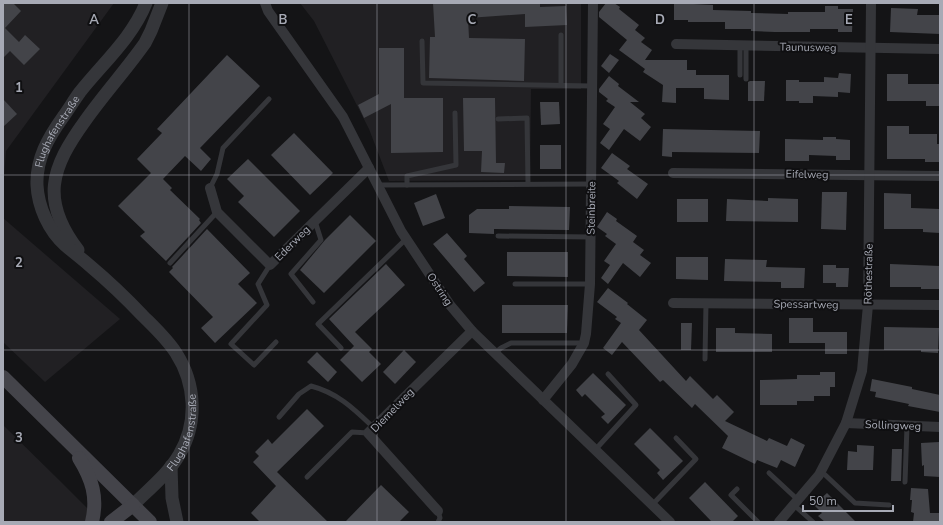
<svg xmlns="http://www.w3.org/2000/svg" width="943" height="525" font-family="'Nunito Sans',sans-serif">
<rect width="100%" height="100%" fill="#141416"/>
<g fill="#212023">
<path d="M3,3H114L6,151L3,190Z"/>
<path d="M300,3H581V89H531L530,180L389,181L369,129L314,21Z"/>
<path d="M3,218L120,319L45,382L3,342Z"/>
<path d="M3,425L60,481L101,522H3Z"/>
</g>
<g fill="#434449">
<path d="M3,3H13L21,11L5,28L19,42L25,35L40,49L24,65L10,51L3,58Z"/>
<path d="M433,3H540V7L566,6L567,25L525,27V14L468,18L469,38L525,39L524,81L429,78L430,37H435Z"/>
<path d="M606,3H614L620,7L619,9L639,25L635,30L645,38L641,42L652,50L645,60H687V70H696V75H729V100L704,99V88H676V103L662,102L663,85L643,72L645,69L619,50L627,40L599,17V12Z"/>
<path d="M674,3L713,5V10L751,11V13L788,14V12H825V6H838V9H853L852,32H838V29H810V32H775L751,31V29H725V22H688V20H674Z"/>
<path d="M891,8L918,9L917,15H940V34L890,32Z"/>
<path d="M379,48H404V98H443V152L391,153V104L364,118L358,105L379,94Z"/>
<path d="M610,54L619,60L609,73L601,66Z"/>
<path d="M227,55L260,86L200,148L211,159L201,171L185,156L163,179L172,188L170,190L200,219L199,220L201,223L166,261L140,236L145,232L118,206L151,173L137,159L162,133L157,129Z"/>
<path d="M839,73L851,74L850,93L838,92V97L813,96V103H799V101H786V80H799V82H824V77L838,78Z"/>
<path d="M887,74H908V84H940V106H926V101H887Z"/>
<path d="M609,76L619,84L618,86L639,102H630L645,114L641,118L651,127L640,141L624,129L609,150L600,143L610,129L603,124L615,107L606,101L608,99L599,92V89Z"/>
<path d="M750,81H765L764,101H748V82Z"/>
<path d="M463,98H495L496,163H505L504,173L481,172L482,151H464Z"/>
<path d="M3,99L17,114L3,127Z"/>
<path d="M540,102H559L560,124L541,125Z"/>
<path d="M887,126H909V134H937V144H940V162H925V159H887Z"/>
<path d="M663,129L760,131L759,153L672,152V157L662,156Z"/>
<path d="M294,133L333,173L310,195L271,155Z"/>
<path d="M823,137H836V139L850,140V160H836V156L809,155V161H785V139L823,140Z"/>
<rect x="540" y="145" width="21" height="24"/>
<path d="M612,153L630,166L627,169L648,184L637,199L617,183L619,181L601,168Z"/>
<path d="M248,159L300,211L274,237L238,202L244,196L227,179Z"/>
<path d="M822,192H847L846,230L821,229Z"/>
<path d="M884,193L911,194V208L940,209V233L923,232V229H884Z"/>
<path d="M436,194L445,218L423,226L414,203Z"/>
<path d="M768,198L798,199V222L726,221L727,199L768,201Z"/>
<rect x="677" y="199" width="31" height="23"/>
<path d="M509,206L570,207L569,230L494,229V234L469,233V215L477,209H509Z"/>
<path d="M607,212L617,219L616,221L637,236L633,242L644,250L640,255L651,263L640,277L623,263L608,284L601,278L610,265L604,261L616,244L605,236L607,234L597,227Z"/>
<path d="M350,215L376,241L324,293L300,270L325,240Z"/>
<path d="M207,229L250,273L238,284L257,303L215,343L201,328L213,317L169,272L173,268L172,267Z"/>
<path d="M447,233L467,256L464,259L485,283L474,292L433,244Z"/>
<path d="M507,252H568V277L507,276Z"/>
<path d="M676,257H708V280L676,279Z"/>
<path d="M725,259L767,260L766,267L805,268L804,288H781V282L724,281Z"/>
<path d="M386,264L405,285L355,332L372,349L369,352L381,364L362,382L340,360L354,346L329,319Z"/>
<path d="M890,264L940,266V289H921V287H890Z"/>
<path d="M823,265H836V268H849L848,287H836V283H823Z"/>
<path d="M608,288L628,303L627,304L647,320L639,330L686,381L690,376L713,399L717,395L734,412L725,421L767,441L769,438L787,446L791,438L805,445L795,467L781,460L777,468L757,460L755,464L722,448L728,436L695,404L692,408L663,380L660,382L622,342L612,355L603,348L621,323L615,319L617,317L597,302Z"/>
<path d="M502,305H568L567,333H502Z"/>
<path d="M789,318H813V332H847V354H825V343H789Z"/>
<path d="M681,323H692L691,350H681Z"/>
<path d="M884,327L939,328L938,353L921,352V350H884Z"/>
<path d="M716,328H735V333L772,334V352H716Z"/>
<path d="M404,350L416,362L395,384L383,372Z"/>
<path d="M317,352L337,372L328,382L307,362Z"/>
<path d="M820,372H835V387H830V396H814V401H797V405H760V380L797,379V375H820Z"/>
<path d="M593,373L626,405L608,424L601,417L605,414L585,394L582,397L576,390Z"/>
<path d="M872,379L912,387V389L940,395V412L908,406L909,404L875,397L876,392L870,391Z"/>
<path d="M307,409L324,426L277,472L328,522H260L251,513L276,486L253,462L259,456L255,452L268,439L272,444Z"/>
<path d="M650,428L683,461L663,480L657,473L660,470L634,444Z"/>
<path d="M939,442L940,477L924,476V465L922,466L921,443Z"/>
<path d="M857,445L874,446L873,470H847L848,451L857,452Z"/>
<path d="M892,449H902L901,481H891Z"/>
<path d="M705,482L738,516L732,522H712L689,498Z"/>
<path d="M381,485L409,512L399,522H345Z"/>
<path d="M911,488L928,489L930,513H940V522H913L914,513L911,512L912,500H910Z"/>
<path d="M827,493L856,522H825L818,516L822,513L814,505Z"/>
</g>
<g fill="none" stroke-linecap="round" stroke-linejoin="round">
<g stroke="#35363a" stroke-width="5">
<path d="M422,41L423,83L592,86"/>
<path d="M740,75V46"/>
<path d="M746,79V46"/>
<path d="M561,85V35"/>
<path d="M498,119L527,118L528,184"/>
<path d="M378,185L591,184"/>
<path d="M407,185V176L456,165L455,113"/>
<path d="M210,188L217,174L223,148L269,99"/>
<path d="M498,236L591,237"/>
<path d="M170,263L217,212"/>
<path d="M270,265L258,284L267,305L231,344L254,365L276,342"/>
<path d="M515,284H590"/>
<path d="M313,302L291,274L321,240L315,221"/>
<path d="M341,348L318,324L406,239"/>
<path d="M495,353L501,348L511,343H584"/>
<path d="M705,359L706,303"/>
<path d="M279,417L299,394L311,386C338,393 354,409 373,427"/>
<path d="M595,450L636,405L608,374"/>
<path d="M821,471L855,503L889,505"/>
<path d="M769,473L798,500"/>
<path d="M307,477L352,432L368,433"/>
<path d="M905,482L907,426"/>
<path d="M737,489L731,495L758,522"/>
<path d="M652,505L696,459L676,438"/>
<path d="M794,505L813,522"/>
<path d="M438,511L440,518L438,522"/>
</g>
<g stroke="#35363a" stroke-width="10">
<path d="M265,3L268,11L343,117L401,231L450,305L472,331L670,522"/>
<path d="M676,44L940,49"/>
<path d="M673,173L940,176"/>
<path d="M210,188L217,212L270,265L369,168"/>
<path d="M673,303L940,305"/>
<path d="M543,400L572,364L584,343L586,334L590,284L593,3"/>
<path d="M846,423L940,427"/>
<path d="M438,511L368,433L472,331"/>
<path d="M779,522L819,475L846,423L862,371L868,305L871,3"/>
</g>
<g stroke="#35363a" stroke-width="13">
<path d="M78,250C40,200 51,168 85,121C104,94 126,70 145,43L151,31L162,3"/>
<path d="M171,466L172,498L177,522"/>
<path id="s1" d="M133,505C148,490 169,473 179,455C198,423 196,384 176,353C167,339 154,327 143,316C126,298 108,281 89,265C81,258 73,252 65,245C49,231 38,207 37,185C36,159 48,138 63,117C69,109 74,100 80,92C103,63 132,38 146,3"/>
</g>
<g stroke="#44444a" stroke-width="14">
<path d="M3,377L150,522"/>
<path d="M79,458C92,479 98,497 92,522"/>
<path d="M111,522L133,505"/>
</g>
</g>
<path fill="none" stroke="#a7aab5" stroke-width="1" stroke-opacity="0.55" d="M189,3V522M377,3V522M566,3V522M754,3V522M3,175H940M3,350H940"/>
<g text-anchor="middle" stroke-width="4" stroke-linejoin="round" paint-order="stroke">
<g font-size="11" fill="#a7aab5" stroke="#0f0f11">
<text transform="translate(808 47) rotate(1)" y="4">Taunusweg</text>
<text dy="4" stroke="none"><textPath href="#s1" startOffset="457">Flughafenstraße</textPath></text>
<text transform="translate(807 174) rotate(1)" y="4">Eifelweg</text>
<text transform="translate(591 208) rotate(-89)" y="4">Steinbreite</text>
<text transform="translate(292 243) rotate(-45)" y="4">Ederweg</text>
<text transform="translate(868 274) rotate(-89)" y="4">Röthestraße</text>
<text transform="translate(440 289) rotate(56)" y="4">Ostring</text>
<text transform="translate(806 304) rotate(1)" y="4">Spessartweg</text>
<text transform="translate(392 410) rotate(-46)" y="4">Diemelweg</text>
<text transform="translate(893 425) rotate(2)" y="4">Sollingweg</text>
<text dy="4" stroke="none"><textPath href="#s1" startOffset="91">Flughafenstraße</textPath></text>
</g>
</g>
<g font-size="13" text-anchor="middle" font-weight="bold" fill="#a7aab5" stroke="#0f0f11" stroke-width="4" stroke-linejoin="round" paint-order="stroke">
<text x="94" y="24">A</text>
<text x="283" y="24">B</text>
<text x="472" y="24">C</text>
<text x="660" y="24">D</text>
<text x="849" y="24">E</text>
<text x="19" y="92">1</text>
<text x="19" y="267">2</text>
<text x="19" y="442">3</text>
</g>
<rect width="943" height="525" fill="none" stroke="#a7aab5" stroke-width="8"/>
<path d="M803 505v6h90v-6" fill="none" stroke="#a7aab5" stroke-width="2"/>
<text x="809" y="505" font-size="12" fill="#a7aab5" stroke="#0f0f11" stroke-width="3" paint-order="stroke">50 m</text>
</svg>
